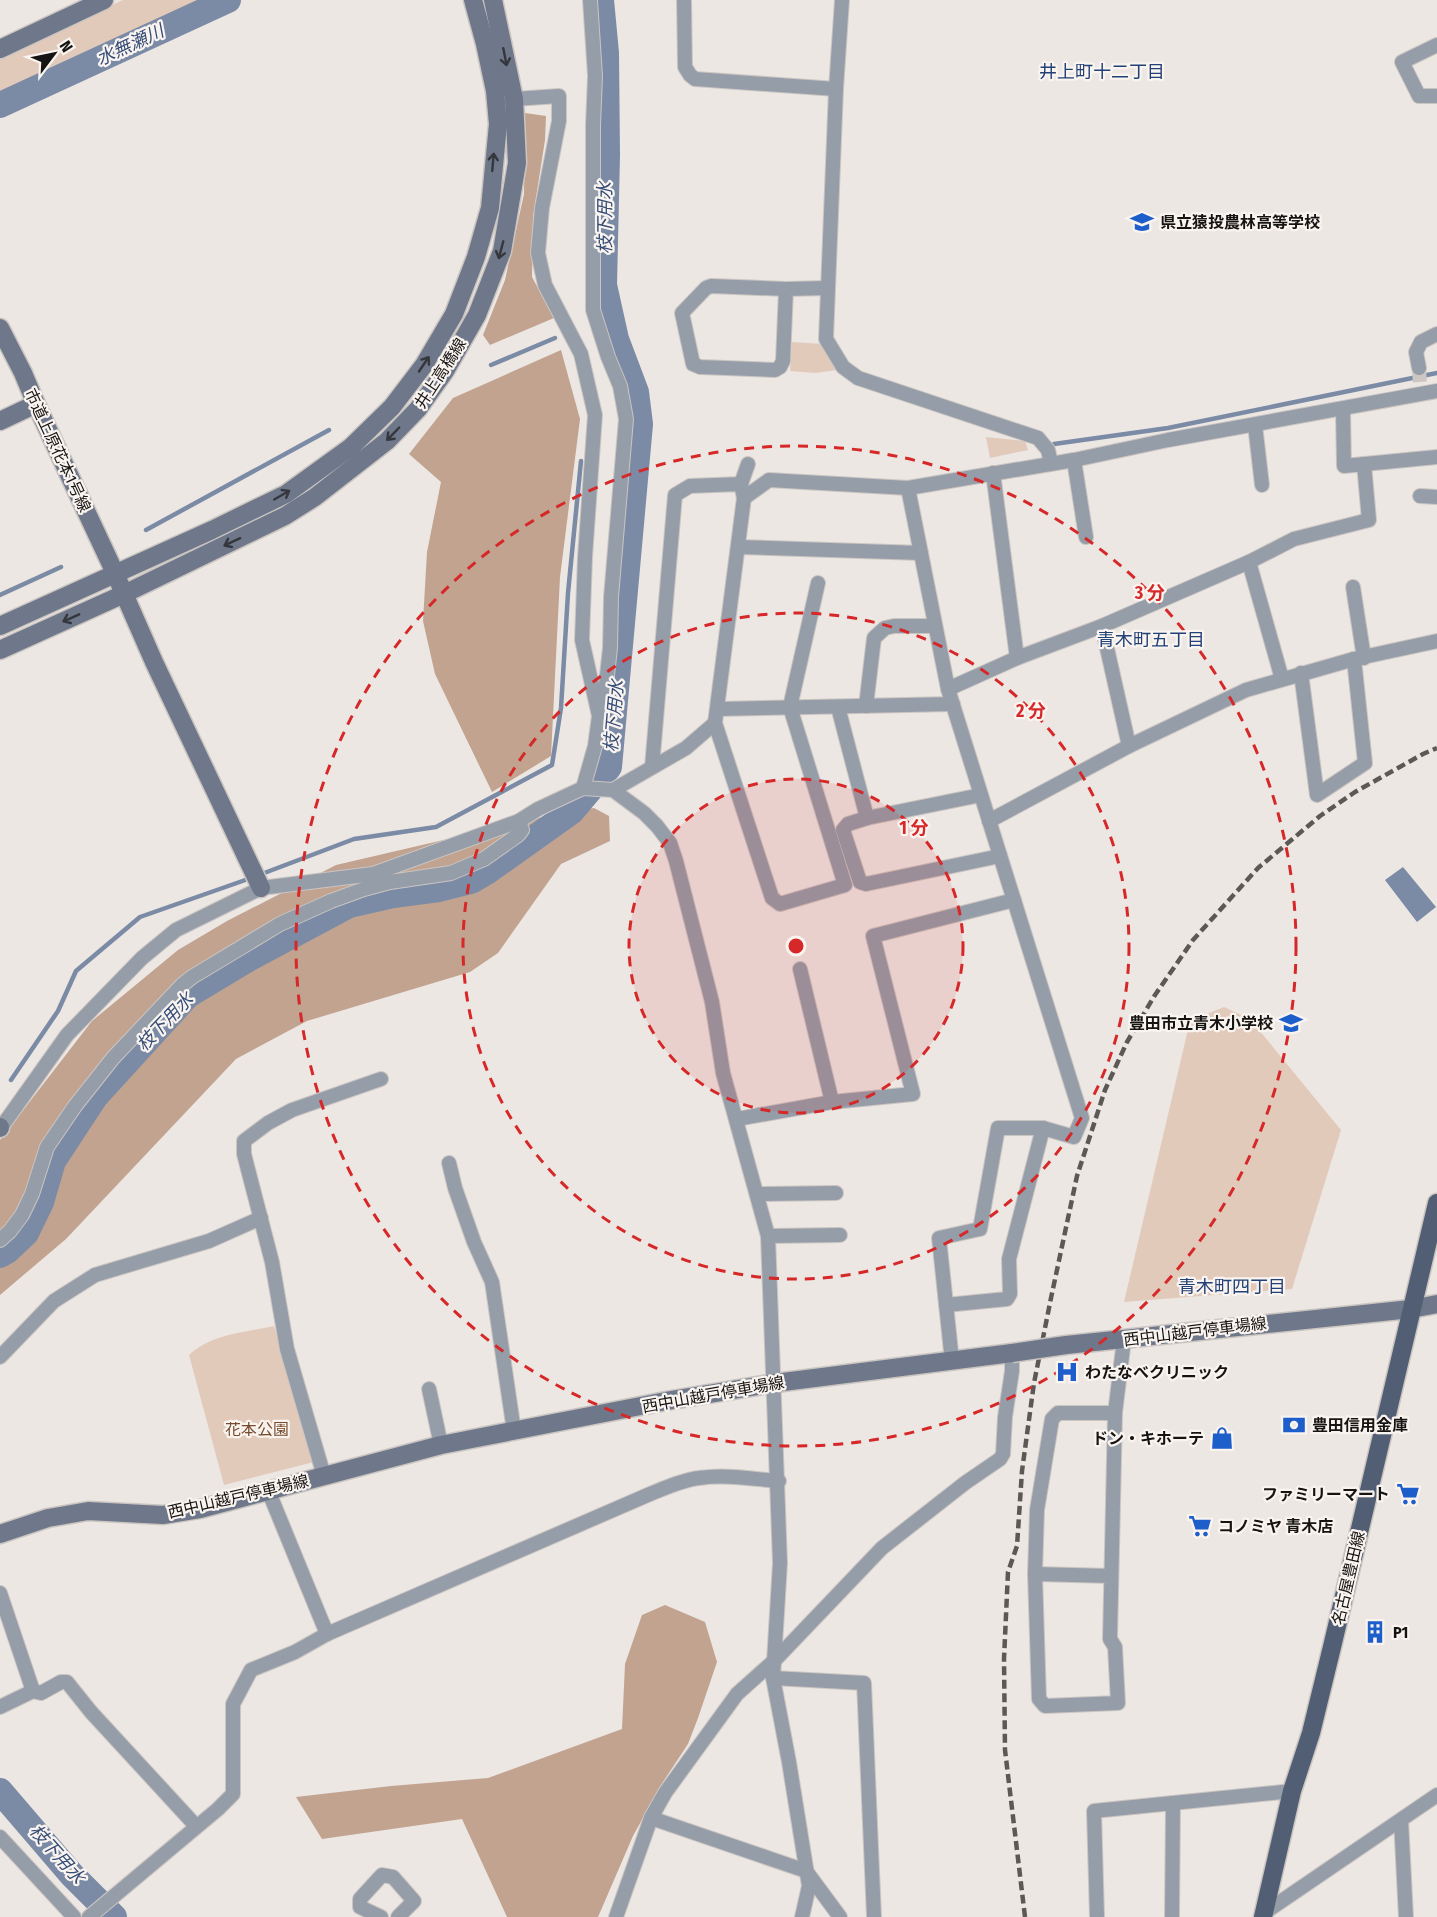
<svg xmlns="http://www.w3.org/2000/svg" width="1437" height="1917" font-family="'Fira Sans Condensed','Noto Sans JP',sans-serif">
<rect width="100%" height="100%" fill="#ede7e3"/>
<g fill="#e2cabb">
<path d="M123,0H198L0,91V57Z"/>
<path d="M792,342L823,344L837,370L815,373L790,371Z"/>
<path d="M986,437L1025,441L1028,450L990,458Z"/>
<path d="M1224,1007L1250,1019L1341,1130L1292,1289L1124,1302L1190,1021Z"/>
<path d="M274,1326L314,1462L224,1485L189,1355C210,1334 246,1332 274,1326Z"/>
</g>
<g fill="#c1a390">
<path d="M525,113L546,116L545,140L533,217L532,277L554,318L490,345L483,335L505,280L524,194Z"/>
<path d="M561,350L580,419L560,577L551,756L492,792L435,674L423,621L427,552L441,482L409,454L453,398Z"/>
<path d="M594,808L609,816L610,841L561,864L498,953L470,972L307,1021L236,1059L66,1239L0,1295V1140L92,1021L178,950L227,921L336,865L538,818Z"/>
<path d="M665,1605L705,1622L717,1662L698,1718L688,1744L661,1785L633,1836L598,1917H507L462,1819L322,1839L296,1797L391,1786L488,1778L622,1729L625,1664L642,1615Z"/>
</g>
<path fill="#7b8ba5" d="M1403,867L1436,907L1417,922L1385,880Z"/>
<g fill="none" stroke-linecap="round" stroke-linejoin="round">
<g stroke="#7b8ba5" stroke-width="4.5">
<path d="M491,365L555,338"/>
<path d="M1054,444L1168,428L1437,373"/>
<path d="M146,530L329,430"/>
<path d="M0,595L61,567"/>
<path d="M259,875L354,839L436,827L552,765L561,708L568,593L581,461"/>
<path d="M11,1080L58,1011L76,971L140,917L251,878"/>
</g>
<g stroke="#7b8ba5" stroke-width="26">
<path d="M0,105L228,0"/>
<path d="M0,1255L7,1251L26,1233L41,1202L53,1161L95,1097L188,995L248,959L349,905L393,895L439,889L471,881L488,871L571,812L609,767L640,424L636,392L616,339L604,285L607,155L606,53L601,0"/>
<path d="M0,1791L72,1875L114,1917"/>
</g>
<path stroke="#cdc7c4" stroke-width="14" stroke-dasharray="14 7" stroke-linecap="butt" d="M1419,368L1420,385"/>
<g stroke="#cbc5c2" stroke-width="16">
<g id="street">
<path d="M590,0L595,76L593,125V310L608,357L620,386L626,419L611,597L610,648L604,702L599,716"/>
<path d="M684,0L685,67L690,75L695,79L836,89"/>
<path d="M842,0L836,89L826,339L843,367L858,378L1038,438L1048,450L1051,463"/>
<path d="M1437,45L1402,62L1419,96H1437"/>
<path d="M514,99L559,96V121L542,208L538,253L545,285L581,354L595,415L585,557L582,640L599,716L595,746L583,788"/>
<path d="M786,289L783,361L780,367L775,370L700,367L693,364L682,313L706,288L711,286L786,289L827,288"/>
<path d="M1419,368L1416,352L1421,342L1437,334"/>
<path d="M1343,410L1344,466L1437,457"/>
<path d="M1255,425L1262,485"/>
<path d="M1074,460L1086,537"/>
<path d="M993,473L1017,658"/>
<path d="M741,484L748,464"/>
<path d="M908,488L948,689L1082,1118L1074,1137L1043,1128H998L980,1229L939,1238L952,1361"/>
<path d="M1420,496L1437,497"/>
<path d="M739,547L921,553"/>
<path d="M1249,562L1282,679"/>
<path d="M818,583L790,707L845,885L780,904L772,898L715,723L744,498L769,480L908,488L1074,460L1168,440L1437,391"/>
<path d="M1353,587L1364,658"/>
<path d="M1102,626L1129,746"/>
<path d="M1301,673L1317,795L1365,763L1354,659"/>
<path d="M948,689L1017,658L1102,626L1249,562L1294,539L1369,520L1364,464"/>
<path d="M866,706L874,638L885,628L894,626H935"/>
<path d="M838,707L867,818"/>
<path d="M718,709L953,704"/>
<path d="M652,767L675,495L690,486L741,484L744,498"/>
<path d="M613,790L686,748L715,723"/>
<path d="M981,795L867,818L848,824L843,830L860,882L866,884L1000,856"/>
<path d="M989,821L1129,746L1246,690L1354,659L1437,641"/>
<path d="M800,969L832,1102"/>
<path d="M737,1119L832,1102L913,1094L873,936L1014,900"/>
<path d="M0,1129L67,1035L142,958L176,930L261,888L373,874L519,821L538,809L583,788L613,790L644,813L657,826L670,843L676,861L712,1002L723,1073L768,1236L780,1563L773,1678L789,1762L809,1886L802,1917"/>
<path d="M449,1163L455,1188L474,1242L492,1282L514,1431"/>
<path d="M758,1194L836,1193"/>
<path d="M768,1236L840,1235"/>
<path d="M0,1240L10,1231L22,1215L32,1194L47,1147L75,1106L113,1058L182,985L192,977L280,924L331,901L364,889L390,882L451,873L484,859L518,835L522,830L519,821"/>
<path d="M946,1305L1007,1299L1010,1294L1009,1259L1043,1128"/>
<path d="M0,1357L54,1301L95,1275L209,1241L261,1218"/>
<path d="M429,1389L441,1445"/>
<path d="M324,1476L287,1349L272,1262L244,1154V1141L268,1123L292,1110L381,1079"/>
<path d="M268,1490L327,1634"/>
<path d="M1035,1574L1037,1510L1052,1419L1058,1413H1115"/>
<path d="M1111,1576L1035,1574L1039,1699L1045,1706L1118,1703L1115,1647L1110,1639L1115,1413L1124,1340"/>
<path d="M0,1593L33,1691"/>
<path d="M773,1678L864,1683L874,1917"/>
<path d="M0,1707L33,1691L41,1693L61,1682H67L91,1712L196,1826"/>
<path d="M651,1818L806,1871L840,1917"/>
<path d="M1401,1820L1406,1917"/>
<path d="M0,1837L74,1917"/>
<path d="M1264,1913L1437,1795"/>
<path d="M89,1917L218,1809L233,1794V1704L251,1670L295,1652L327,1634L650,1494C665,1488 682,1480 699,1478C726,1474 752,1479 779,1481"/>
<path d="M381,1917L360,1907V1899L382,1875L393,1877L414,1901L398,1917"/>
<path d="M616,1917L651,1818L665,1793L737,1694L775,1660L882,1548L965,1483L1000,1459L1003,1454L1005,1417L1012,1371V1353"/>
<path d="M1097,1917L1094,1811L1173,1803"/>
<path d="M1172,1917L1173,1803L1292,1791"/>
</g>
</g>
<g stroke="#cbc5c2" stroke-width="21">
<g id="secondary">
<path d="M0,49L104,0"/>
<path d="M0,328L23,373L36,404L115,573L154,662L261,888"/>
<path d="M0,421L36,404"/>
<path d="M0,626L212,530L286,494L351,447L392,407L424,365L454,314L476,257L490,208L498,124L495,91L485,44L473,0"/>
<path d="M0,650L124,594L285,516L315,497L387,441L418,409L445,371L477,315L502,251L517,163L514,99L493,0"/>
<path d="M0,1127V1128"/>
<path d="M1066,1345L1411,1309L1437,1304"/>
<path d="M0,1534L48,1518L88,1511L163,1515L200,1509L441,1445L666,1401L775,1383L1012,1353"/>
</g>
</g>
<g stroke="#cbc5c2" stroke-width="21">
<path id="primary" d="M1263,1917L1292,1791L1311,1733L1332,1647L1437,1203"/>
</g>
<use href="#street" stroke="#959da9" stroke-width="14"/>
<use href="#secondary" stroke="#6e788a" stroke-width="18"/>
<use href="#primary" stroke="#525e73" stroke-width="18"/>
<path stroke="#5b5856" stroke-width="4.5" stroke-dasharray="9 4.5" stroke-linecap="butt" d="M1025,1917L1005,1750L1004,1659L1008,1572L1017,1546L1022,1471L1034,1383L1051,1298L1077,1176L1105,1090L1127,1042L1155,995L1193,940L1258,868L1320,816L1355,792L1423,754L1437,748"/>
<g stroke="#cbc5c2" stroke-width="21" stroke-linecap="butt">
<path id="secondary-bridge" d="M1012,1353L1066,1345"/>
</g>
<use href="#secondary-bridge" stroke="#6e788a" stroke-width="18"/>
</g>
<defs><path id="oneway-shaft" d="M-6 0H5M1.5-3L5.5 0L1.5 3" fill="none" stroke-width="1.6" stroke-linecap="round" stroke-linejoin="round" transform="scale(1.5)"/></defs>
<g stroke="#35373d">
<use href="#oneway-shaft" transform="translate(505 57) rotate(79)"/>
<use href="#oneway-shaft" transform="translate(493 162) rotate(-85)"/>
<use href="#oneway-shaft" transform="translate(501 250) rotate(105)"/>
<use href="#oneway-shaft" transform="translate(424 364) rotate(-56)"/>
<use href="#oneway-shaft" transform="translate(393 434) rotate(134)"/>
<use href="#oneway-shaft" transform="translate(282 495) rotate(-30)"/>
<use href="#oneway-shaft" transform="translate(232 542) rotate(155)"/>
<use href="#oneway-shaft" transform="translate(71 618) rotate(156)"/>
</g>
<circle cx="796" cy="946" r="167" fill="#d62828" fill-opacity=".12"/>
<g fill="none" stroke="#d62828" stroke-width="3" stroke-dasharray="10 8">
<circle cx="796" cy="946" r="167"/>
<circle cx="796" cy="946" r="333"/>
<circle cx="796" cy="946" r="500"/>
</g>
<defs>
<g id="school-bare" transform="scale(1.8)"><path d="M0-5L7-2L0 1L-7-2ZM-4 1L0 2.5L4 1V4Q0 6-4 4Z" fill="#1e5eca" stroke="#faf4f0" stroke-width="2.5" paint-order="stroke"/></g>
<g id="hospital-bare" transform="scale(1.8)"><path d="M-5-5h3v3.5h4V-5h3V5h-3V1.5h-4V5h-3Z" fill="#1e5eca" stroke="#faf4f0" stroke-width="2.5" paint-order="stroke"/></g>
<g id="bank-bare" transform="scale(1.8)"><path d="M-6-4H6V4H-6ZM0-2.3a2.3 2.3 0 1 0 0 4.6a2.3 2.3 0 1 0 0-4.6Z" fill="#1e5eca" stroke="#faf4f0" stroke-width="2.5" paint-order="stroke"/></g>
<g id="shop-bare" transform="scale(1.8)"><path d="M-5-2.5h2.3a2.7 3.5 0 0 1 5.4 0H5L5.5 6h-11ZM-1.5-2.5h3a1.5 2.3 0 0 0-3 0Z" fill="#1e5eca" stroke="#faf4f0" stroke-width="2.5" paint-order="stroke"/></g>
<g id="supermarket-bare" transform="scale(1.8)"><path d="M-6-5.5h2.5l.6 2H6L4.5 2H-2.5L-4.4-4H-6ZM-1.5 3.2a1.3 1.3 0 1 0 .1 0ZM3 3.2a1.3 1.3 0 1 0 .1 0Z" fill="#1e5eca" stroke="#faf4f0" stroke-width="2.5" paint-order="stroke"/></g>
<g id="building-bare" transform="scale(1.8)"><path d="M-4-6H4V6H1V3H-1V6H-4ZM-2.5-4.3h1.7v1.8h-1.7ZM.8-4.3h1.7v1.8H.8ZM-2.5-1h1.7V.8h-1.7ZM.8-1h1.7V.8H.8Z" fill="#1e5eca" stroke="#faf4f0" stroke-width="2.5" paint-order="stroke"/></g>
</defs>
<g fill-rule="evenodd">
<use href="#school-bare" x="1142" y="222"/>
<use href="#school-bare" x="1291" y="1023"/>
<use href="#hospital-bare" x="1067" y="1372"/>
<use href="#bank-bare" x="1294" y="1425"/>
<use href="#shop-bare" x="1222" y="1438"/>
<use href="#supermarket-bare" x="1408" y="1494"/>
<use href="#supermarket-bare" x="1200" y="1526"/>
<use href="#building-bare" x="1375" y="1632"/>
</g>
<g text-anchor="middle" stroke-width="4.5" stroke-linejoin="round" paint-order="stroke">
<g font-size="16" font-weight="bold" fill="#161413" stroke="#faf4f0" text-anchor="start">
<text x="1160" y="228">県立猿投農林高等学校</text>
<text x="1273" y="1029" text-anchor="end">豊田市立青木小学校</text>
<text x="1085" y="1378">わたなべクリニック</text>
<text x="1312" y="1431">豊田信用金庫</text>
<text x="1204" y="1444" text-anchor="end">ドン・キホーテ</text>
<text x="1390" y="1500" text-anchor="end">ファミリーマート</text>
<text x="1218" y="1532">コノミヤ 青木店</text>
<text x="1393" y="1638">P1</text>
</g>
<g font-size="16" fill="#161413" stroke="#faf4f0">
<text transform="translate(440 373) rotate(-57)" y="6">井上高橋線</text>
<text transform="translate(58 450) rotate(65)" y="6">市道上原花本1号線</text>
<text transform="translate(1195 1331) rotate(-7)" y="6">西中山越戸停車場線</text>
<text transform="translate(713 1394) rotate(-10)" y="6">西中山越戸停車場線</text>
<text transform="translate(238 1496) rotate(-13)" y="6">西中山越戸停車場線</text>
<text transform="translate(1348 1578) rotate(-77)" y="6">名古屋豊田線</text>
</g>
<g font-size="16" fill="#774b2d" stroke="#faf4f0">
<text x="257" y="1435">花本公園</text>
</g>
<g font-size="18" font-style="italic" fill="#354d76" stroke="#faf4f0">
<text transform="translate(130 45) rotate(-25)" y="6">水無瀬川</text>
<text transform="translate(605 218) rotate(-90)" y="6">枝下用水</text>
<text transform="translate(614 716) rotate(-85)" y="6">枝下用水</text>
<text transform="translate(165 1022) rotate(-46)" y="6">枝下用水</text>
<text transform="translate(57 1854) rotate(48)" y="6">枝下用水</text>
</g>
<g font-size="18" fill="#214177" stroke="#faf4f0">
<text x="1102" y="78">井上町十二丁目</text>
<text x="1151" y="646">青木町五丁目</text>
<text x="1232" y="1293">青木町四丁目</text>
</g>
</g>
<circle cx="796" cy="946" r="9" fill="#d62828" stroke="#faf4f0" stroke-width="3"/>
<g font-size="18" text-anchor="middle" font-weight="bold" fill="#d62828" stroke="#faf4f0" stroke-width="4.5" stroke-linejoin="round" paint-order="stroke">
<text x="1150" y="599">3 分</text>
<text x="1031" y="717">2 分</text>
<text x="914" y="834">1 分</text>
</g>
<g transform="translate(54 54) rotate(58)" stroke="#faf4f0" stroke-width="4.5" paint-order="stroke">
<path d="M0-4.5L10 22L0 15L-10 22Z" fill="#161413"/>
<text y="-9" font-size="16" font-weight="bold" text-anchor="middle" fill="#161413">N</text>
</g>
</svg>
